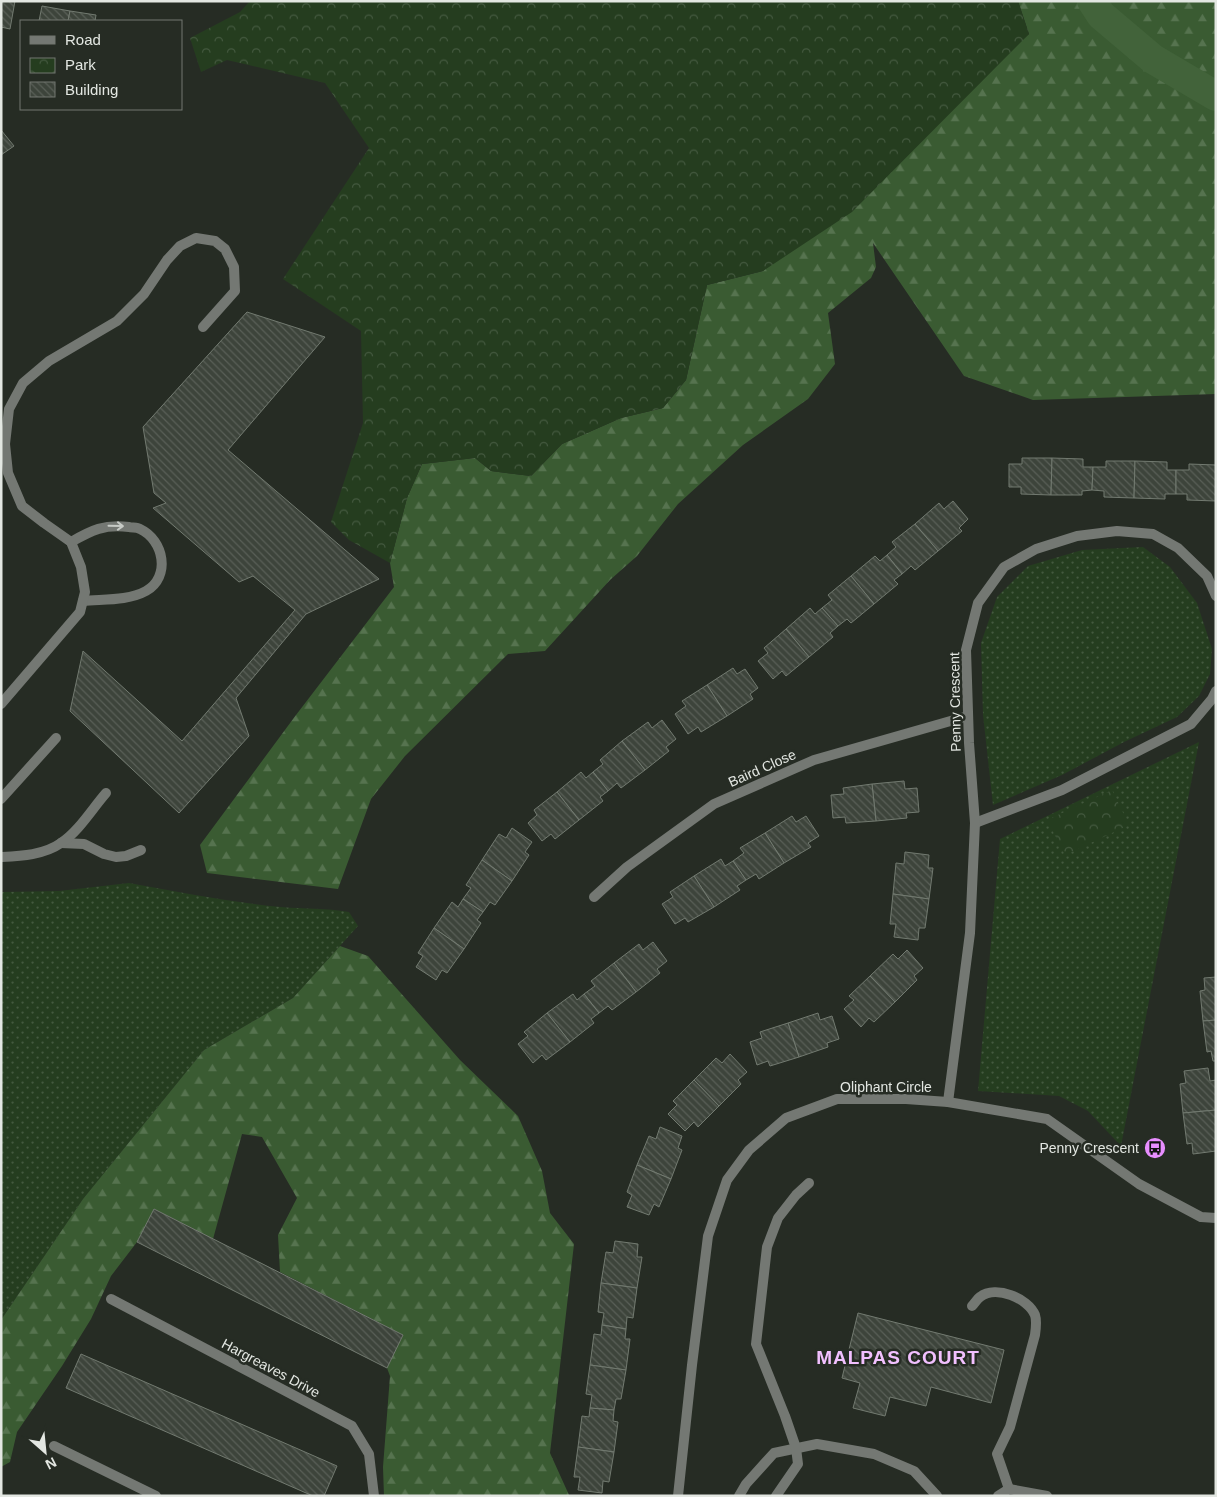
<svg xmlns="http://www.w3.org/2000/svg" width="1217" height="1497" font-family="Arial,sans-serif">
<defs>
<pattern id="grass-dots" width="8" height="8" patternUnits="userSpaceOnUse" patternTransform="scale(1.25)"><rect width="8" height="8" fill="#253d1f"/><path d="M2 2h.1M6 6h.1" fill="none" stroke="#44593f" stroke-width="1.8" stroke-linecap="round"/></pattern>
<pattern id="forest-firs" width="22" height="20" patternUnits="userSpaceOnUse" patternTransform="scale(1.25)"><rect width="22" height="20" fill="#3a5b32"/><path d="M5 1l3.5 6h-7zM16 11l3.5 6h-7z" fill="#56734f"/></pattern>
<pattern id="park-crowns" width="20" height="18" patternUnits="userSpaceOnUse" patternTransform="scale(1.25)"><rect width="20" height="18" fill="#253d1f"/><path d="M2 6a3 3 0 1 1 6 0M12 15a3 3 0 1 1 6 0" fill="none" stroke="#44593f"/></pattern>
<pattern id="building-back-hatch" width="6" height="6" patternUnits="userSpaceOnUse" patternTransform="scale(1.25)"><rect width="6" height="6" fill="#3d443b"/><path d="M-1 5l2 2M0 0l6 6M5-1l2 2" fill="none" stroke="#595f57"/></pattern>
</defs>
<rect width="100%" height="100%" fill="#262c24"/>
<g fill="url(#grass-dots)">
<path d="M1143,547L1170,567L1197,603L1212,649L1210,674L1199,696L1177,717L1124,742L1062,775L993,805L983,715L981,643L997,597L1028,566L1082,550Z"/>
<path d="M1199,742L1121,1146L1088,1111L1059,1096L978,1091L1000,839Z"/>
<path d="M129,883C179,892 230,902 281,907C304,909 326,908 349,912L358,926L293,998L204,1050L83,1199L1,1320V892L59,891Z"/>
</g>
<g fill="url(#forest-firs)">
<path d="M1018,1H1216V394L1033,400L964,376L873,243L876,267L871,278L828,313L835,364L808,399L743,445L678,504L637,556L610,580L545,651L508,654L405,756L371,799L338,889L207,873L200,845L296,715L394,587L390,563L407,498L422,464L475,458L491,471L531,476L562,444L621,418L663,408L686,380L707,285L763,271L1029,34Z"/>
<path d="M340,946L368,956L460,1060L518,1116L542,1171L550,1213L574,1244L550,1453L569,1495L572,1496H384L383,1467L390,1376L387,1368L403,1335L280,1272L278,1235L297,1198L262,1137L242,1134L213,1239L154,1209L137,1242L111,1276L91,1319L62,1366L17,1432L10,1462L1,1467V1320L83,1199L204,1050L293,998Z"/>
</g>
<g fill="url(#park-crowns)">
<path d="M250,1H1018L1029,34L852,212L763,271L707,285L686,380L663,408L621,418L562,444L531,476L491,471L475,458L422,464L407,498L390,563L349,540L331,522L363,423L361,331L283,279L369,148L325,83L227,60L201,72L190,38L240,12Z"/>
<path d="M1112,790L1129,825L1065,855L1047,820Z"/>
</g>
<g fill="none" stroke-linecap="round" stroke-linejoin="round">
<path stroke="#42633a" stroke-width="30" d="M1092,1L1101,15L1153,59L1216,96"/>
</g>
<g fill="url(#building-back-hatch)" stroke="#727a70">
<path d="M1,1H15L10,29L1,27Z"/>
<path d="M42,6L70,11L68,21H39Z"/>
<path d="M70,11L96,15L95,21H68Z"/>
<path d="M1,130L14,146L1,155Z"/>
<path d="M247,312L325,337L228,450L379,579L306,614L236,698L249,736L179,813L70,711L83,651L182,741L295,610L253,576L239,582L153,508L166,503L154,493L143,427Z"/>
<path d="M1022,458H1052L1051,495L1021,494V487H1009V464H1022Z"/>
<path d="M1052,458L1083,459V467H1093L1092,490L1082,491V495H1051Z"/>
<path d="M1106,461H1135L1134,498L1104,497V491L1092,490L1093,467H1106Z"/>
<path d="M1135,461L1167,462V470H1176V494H1165V499L1134,498Z"/>
<path d="M1189,464L1216,465V501L1187,500V494H1176V470H1189Z"/>
<path d="M953,501L968,519L959,528L962,531L938,551L915,524L939,503L944,509Z"/>
<path d="M915,524L938,551L915,570L911,566L902,574L887,555L896,547L892,542Z"/>
<path d="M887,555L902,574L894,580L898,584L874,604L851,576L875,556L880,561Z"/>
<path d="M851,576L874,604L851,623L847,619L838,626L822,608L832,600L828,595Z"/>
<path d="M810,608L815,614L822,608L838,626L830,633L833,637L809,657L786,629Z"/>
<path d="M786,629L809,657L786,676L782,671L773,679L758,661L768,653L764,648Z"/>
<path d="M733,668L737,674L745,669L758,688L750,694L753,699L727,716L707,685Z"/>
<path d="M707,685L727,716L701,732L698,727L688,734L675,714L686,706L682,701Z"/>
<path d="M662,720L676,739L666,747L669,751L645,770L622,741L648,722L652,728Z"/>
<path d="M622,741L645,770L621,788L617,783L608,791L593,772L603,764L600,760Z"/>
<path d="M581,772L586,778L593,772L608,791L600,797L603,801L579,820L557,792Z"/>
<path d="M904,781L905,789L917,788L919,812L906,813L907,818L876,821L872,784Z"/>
<path d="M872,784L876,821L846,823L845,817L833,818L831,795L844,794L843,788Z"/>
<path d="M557,792L579,820L555,839L551,834L542,841L528,823L537,815L534,810Z"/>
<path d="M792,816L796,822L806,816L819,836L808,843L811,847L784,863L765,833Z"/>
<path d="M512,828L532,842L525,852L529,855L512,881L482,860L499,834L506,838Z"/>
<path d="M765,833L784,863L759,879L756,874L746,880L733,861L744,853L740,848Z"/>
<path d="M905,852L929,855L928,868H933L929,899L893,894L896,863L904,864Z"/>
<path d="M721,859L725,866L733,861L746,880L737,886L740,890L714,907L694,876Z"/>
<path d="M482,860L512,881L495,905L490,902L483,912L463,899L471,888L466,885Z"/>
<path d="M694,876L714,907L688,922L685,918L675,924L662,904L673,897L670,892Z"/>
<path d="M893,894L929,899L925,928H919L918,940L894,937L896,924H890Z"/>
<path d="M463,899L483,912L477,920L481,923L464,949L434,928L452,902L458,907Z"/>
<path d="M434,928L464,949L447,973L442,970L436,980L416,967L423,956L418,953Z"/>
<path d="M653,942L667,961L657,969L660,973L636,992L614,963L639,944L643,950Z"/>
<path d="M907,950L923,968L914,976L917,980L895,1002L870,976L893,954L898,959Z"/>
<path d="M614,963L636,992L612,1010L608,1006L599,1013L584,994L595,986L591,981Z"/>
<path d="M870,976L895,1002L874,1022L869,1018L861,1027L844,1009L854,1000L849,996Z"/>
<path d="M1216,977V1020L1203,1021L1200,991L1205,990L1204,978Z"/>
<path d="M573,994L577,1000L584,994L599,1013L591,1019L594,1023L570,1042L547,1013Z"/>
<path d="M547,1013L570,1042L546,1060L542,1055L533,1063L518,1044L528,1036L524,1032Z"/>
<path d="M818,1013L820,1020L832,1016L839,1039L827,1043L828,1047L799,1057L788,1023Z"/>
<path d="M1216,1020V1061H1213L1211,1051L1207,1052L1203,1021Z"/>
<path d="M788,1023L799,1057L770,1066L768,1061L757,1065L750,1042L762,1038L760,1032Z"/>
<path d="M730,1054L747,1072L738,1080L741,1084L719,1106L694,1080L716,1058L722,1063Z"/>
<path d="M1208,1068L1210,1081L1216,1080V1110L1183,1113L1180,1084L1186,1083L1184,1071Z"/>
<path d="M694,1080L719,1106L698,1127L694,1122L685,1131L668,1114L677,1105L673,1101Z"/>
<path d="M1216,1110V1151L1193,1154L1192,1143L1187,1144L1183,1113Z"/>
<path d="M660,1127L682,1136L678,1148L682,1150L671,1179L637,1165L649,1136L656,1139Z"/>
<path d="M637,1165L671,1179L659,1207L654,1204L649,1215L627,1207L632,1195L627,1192Z"/>
<path d="M154,1209L403,1335L387,1368L137,1242Z"/>
<path d="M615,1241L638,1244L637,1257H642L637,1288L601,1283L606,1252L613,1253Z"/>
<path d="M601,1283L637,1288L633,1318L627,1317L626,1329L602,1325L604,1313L598,1312Z"/>
<path d="M858,1313L1004,1350L991,1403L931,1387L926,1406L890,1397L885,1416L853,1408L860,1383L842,1378Z"/>
<path d="M602,1325L626,1329L625,1339H630L626,1370L590,1365L594,1334L601,1335Z"/>
<path d="M81,1354L337,1466L324,1496H313L66,1388Z"/>
<path d="M590,1365L626,1370L621,1399H616L614,1410L590,1408L592,1395L586,1394Z"/>
<path d="M590,1408L614,1410L613,1421L618,1422L614,1452L578,1447L582,1416L589,1417Z"/>
<path d="M578,1447L614,1452L609,1482L603,1481L602,1493L578,1490L580,1477H574Z"/>
</g>
<g fill="none" stroke-linecap="round" stroke-linejoin="round">
<g stroke="#747873" stroke-width="10">
<path d="M71,542C92,530 104,524 129,527C132,528 137,527 140,529C164,540 171,577 146,591C128,601 103,599 83,601"/>
<path d="M1,704L80,612L85,592L81,567L71,542L44,523L22,506L8,473L5,444L9,409L23,383L49,361L117,321L144,294L167,260L180,246L196,238L215,241L225,249L234,267L235,291L203,327"/>
<path d="M1,799L56,738"/>
<path d="M61,843L84,844L104,854L116,857L126,856L141,850"/>
<path d="M1,857C21,856 44,855 61,843C79,831 92,809 106,793"/>
<path d="M972,1306C975,1303 977,1299 980,1297C996,1285 1028,1298 1035,1315C1037,1321 1036,1328 1035,1335L1010,1427L997,1454L1009,1489"/>
<path d="M739,1496L746,1484L774,1453L817,1444L874,1454L914,1471L937,1496"/>
</g>
<g stroke="#747873" stroke-width="10">
<path d="M975,823L1062,790L1191,724L1212,699L1216,691"/>
<path d="M594,897L627,867L714,804L814,760L968,716"/>
<path d="M948,1102L970,933L975,823L969,743L966,650L978,603L1004,567L1036,549L1077,536L1117,531L1153,534L1178,548L1207,576L1216,596"/>
<path d="M111,1299L352,1426L369,1454L374,1496"/>
<path d="M54,1446L156,1496"/>
<path d="M678,1496L692,1365L708,1236L727,1180L749,1150L786,1118L837,1099H906L948,1102L1047,1119L1139,1184L1201,1217L1216,1218"/>
<path d="M776,1496L798,1464L796,1448L785,1416L756,1344L767,1247L778,1218L796,1195L809,1183"/>
<path d="M998,1496L1009,1489L1047,1496"/>
</g>
</g>
<defs><path id="oneway-shaft" d="M-6 0H5M1.5-3L5.5 0L1.5 3" fill="none" stroke-width="1.6" stroke-linecap="round" stroke-linejoin="round" transform="scale(1.25)"/></defs>
<use stroke="#c7cbc6" href="#oneway-shaft" transform="translate(116 526) rotate(1)"/>
<defs>
<g id="bus-disc" transform="scale(1.125)"><circle r="9.5" fill="#e88eff" stroke="#262c24"/><path d="M-5-6H5V4H4V6H2V4H-2V6H-4V4H-5ZM-3.5-4V0h7V-4ZM-3.5 1.2v1.5H-2V1.2ZM2 1.2v1.5H3.5V1.2Z" fill="#111"/></g>
</defs>
<g fill-rule="evenodd">
<use href="#bus-disc" x="1155" y="1148"/>
</g>
<g text-anchor="middle" stroke-width="5" stroke-linejoin="round" paint-order="stroke">
<g font-size="14" fill="#e3e7e2" stroke="#262c24">
<text transform="translate(955 702) rotate(-91)" y="5">Penny Crescent</text>
<text transform="translate(762 768) rotate(-24)" y="5">Baird Close</text>
<text x="886" y="1092">Oliphant Circle</text>
<text transform="translate(271 1368) rotate(28)" y="5">Hargreaves Drive</text>
</g>
<g font-size="14" fill="#e3e7e2" stroke="#262c24" text-anchor="end">
<text x="1139" y="1153">Penny Crescent</text>
</g>
<g font-size="19" font-weight="bold" letter-spacing="1" fill="#f2c0ff" stroke="#262c24">
<text x="898" y="1364">MALPAS COURT</text>
</g>
</g>
<rect width="1217" height="1497" fill="none" stroke="#e3e7e2" stroke-width="5"/>
<rect x="20" y="20" width="162" height="90" fill="#262c24" stroke="#727770"/>
<rect x="30" y="36" width="25" height="8" fill="#747873" stroke="#727770"/>
<text x="65" y="45" font-size="15" fill="#e3e7e2">Road</text>
<rect x="30" y="58" width="25" height="15" fill="url(#park-crowns)" stroke="#727770"/>
<text x="65" y="70" font-size="15" fill="#e3e7e2">Park</text>
<rect x="30" y="82" width="25" height="15" fill="url(#building-back-hatch)" stroke="#727770"/>
<text x="65" y="95" font-size="15" fill="#e3e7e2">Building</text>
<g transform="translate(45 1452) rotate(153)" stroke="#262c24" stroke-width="4" paint-order="stroke">
<path d="M0-4L9 19L0 12L-9 19Z" fill="#e3e7e2"/>
<text y="-8" font-size="14" font-weight="bold" text-anchor="middle" fill="#e3e7e2">N</text>
</g>
</svg>
